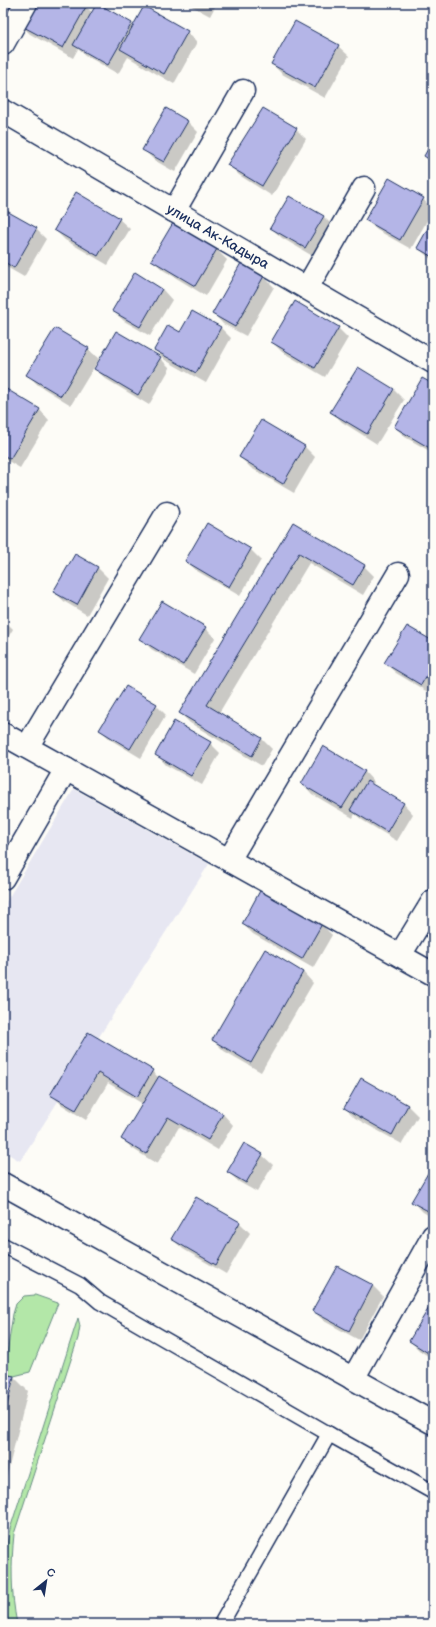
<svg xmlns="http://www.w3.org/2000/svg" width="436" height="1627" font-family="'Balsamiq Sans',sans-serif">
<rect width="100%" height="100%" fill="#fdfcf7"/>
<filter id="ink" filterUnits="userSpaceOnUse"><feTurbulence type="fractalNoise" baseFrequency=".025" numOctaves="2"/><feDisplacementMap in="SourceGraphic" scale="8" xChannelSelector="R" yChannelSelector="G"/><feConvolveMatrix kernelMatrix="1 2 1 2 8 2 1 2 1" color-interpolation-filters="sRGB"/></filter>
<g filter="url(#ink)">
<path fill="#e7e7f2" d="M74,789L209,864L20,1161L3,1151V907Z"/>
<g fill="#b3e7a8" stroke="#678b83">
<path d="M35,1295L58,1303L30,1372L14,1376L4,1374L13,1314L16,1304L24,1296Z"/>
<path d="M78,1318L80,1326L78,1338L14,1534C11,1564 11,1594 17,1624H8C3,1593 3,1560 10,1529Z"/>
</g>
<g fill="#0003">
<path d="M81,3L92,12L131,23L134,26L187,32L197,42L174,84L128,57L118,74L85,55L78,49L73,58L30,34L20,24Z"/>
<path d="M186,3H217L210,16Z"/>
<path d="M427,3H433V6Z"/>
<path d="M338,46L349,56L325,98L282,74L272,64Z"/>
<path d="M167,110L188,122L198,132L175,172L154,160L144,150Z"/>
<path d="M296,129L306,139L272,196L239,175L229,165Z"/>
<path d="M433,142V164L425,156Z"/>
<path d="M289,197L324,217L334,227L316,258L282,238L271,228Z"/>
<path d="M423,199L433,210L411,249L377,230L366,220Z"/>
<path d="M3,205L10,212L9,213L36,229L46,239L24,277L3,265Z"/>
<path d="M119,219L130,229L108,265L65,240L55,230Z"/>
<path d="M433,221V261L418,248Z"/>
<path d="M174,224L217,250L227,260L206,296L163,270L152,260Z"/>
<path d="M241,264L264,277L274,287L246,336L223,324L213,313Z"/>
<path d="M135,274L162,289L172,300L150,336L124,321L113,311Z"/>
<path d="M192,312L221,328L231,338L206,383L165,360L155,350L180,333Z"/>
<path d="M338,328L348,338L325,377L282,352L272,342Z"/>
<path d="M55,329L88,349L99,359L71,405L38,385L28,375Z"/>
<path d="M160,358L170,368L149,405L106,379L95,369Z"/>
<path d="M433,385V453L405,437L395,427Z"/>
<path d="M3,388L39,409L49,420L20,468L3,458Z"/>
<path d="M393,389L404,400L377,444L342,422L332,412Z"/>
<path d="M262,421L305,447L315,457L294,493L251,468L240,457Z"/>
<path d="M293,523L364,566L374,576L363,595L309,563L219,713L262,739L272,749L262,766L190,723L180,713Z"/>
<path d="M208,525L251,550L261,560L240,596L197,571L186,561Z"/>
<path d="M75,555L98,568L108,578L87,615L65,602L54,592Z"/>
<path d="M3,619L13,629L3,646Z"/>
<path d="M205,628L215,638L194,674L151,649L141,638Z"/>
<path d="M433,642V692L431,694L396,673L385,663Z"/>
<path d="M156,705L166,715L141,758L111,740L100,730Z"/>
<path d="M210,743L220,753L202,785L166,765L156,754Z"/>
<path d="M364,771L374,782L372,785L403,803L413,814L397,841L362,820L355,814L353,818L312,794L302,783Z"/>
<path d="M243,924L322,925L332,935L313,968L253,934Z"/>
<path d="M265,951L303,972L313,983L261,1072L224,1051L213,1040Z"/>
<path d="M89,1033L152,1071L159,1078L223,1114L233,1125L218,1150L179,1127L157,1164L133,1149L122,1139L143,1104L108,1083L86,1120L62,1105L52,1095Z"/>
<path d="M361,1080L408,1106L418,1116L402,1144L355,1118L345,1108Z"/>
<path d="M244,1145L262,1155L273,1165L257,1192L239,1182L228,1172Z"/>
<path d="M433,1177V1218L423,1212L413,1202Z"/>
<path d="M240,1223L250,1233L226,1274L183,1249L172,1239Z"/>
<path d="M337,1267L373,1286L383,1296L359,1340L324,1321L313,1311Z"/>
<path d="M433,1308V1359L420,1351L410,1341Z"/>
<path d="M3,1375L14,1377L28,1391L3,1491Z"/>
</g>
<g fill="#b4b5e7" stroke="#1b2f5e">
<path d="M30,3H83L87,5L63,48L18,24Z"/>
<path d="M97,3L132,23L108,65L73,45Z"/>
<path d="M144,6L188,31L164,74L120,49Z"/>
<path d="M295,21L339,45L315,88L271,64Z"/>
<path d="M166,108L188,121L164,162L142,150Z"/>
<path d="M263,108L297,128L262,186L227,165Z"/>
<path d="M433,140V162L424,156Z"/>
<path d="M389,178L424,198L400,240L365,220Z"/>
<path d="M76,192L120,218L98,256L54,230Z"/>
<path d="M289,196L324,216L305,248L270,228Z"/>
<path d="M3,209L37,228L14,268L3,261Z"/>
<path d="M433,219V257L417,248Z"/>
<path d="M173,223L217,249L195,286L151,260Z"/>
<path d="M241,263L264,276L235,327L212,314Z"/>
<path d="M135,272L162,289L140,327L112,311Z"/>
<path d="M295,301L339,327L315,368L271,342Z"/>
<path d="M192,311L221,327L196,373L154,350L168,325L180,332Z"/>
<path d="M55,328L89,348L61,396L26,375Z"/>
<path d="M116,331L161,357L138,395L94,369Z"/>
<path d="M358,367L394,389L367,434L330,412Z"/>
<path d="M422,378L433,384V450L394,427Z"/>
<path d="M3,387L40,409L10,459L3,455Z"/>
<path d="M261,420L305,446L283,484L239,457Z"/>
<path d="M293,522L365,565L353,585L299,553L207,705L262,738L252,756L179,713Z"/>
<path d="M207,523L251,549L229,587L185,561Z"/>
<path d="M75,554L98,567L77,605L53,592Z"/>
<path d="M162,601L206,627L183,665L139,639Z"/>
<path d="M407,626L433,641V665L421,685L384,663Z"/>
<path d="M126,686L157,704L130,749L99,730Z"/>
<path d="M174,721L211,742L191,776L155,755Z"/>
<path d="M323,746L365,771L342,808L301,784Z"/>
<path d="M367,781L404,803L387,832L350,810Z"/>
<path d="M261,889L322,924L302,959L242,924Z"/>
<path d="M265,949L303,972L251,1063L212,1040Z"/>
<path d="M88,1032L153,1070L137,1097L98,1073L76,1110L50,1095Z"/>
<path d="M159,1076L223,1114L208,1140L168,1117L146,1154L121,1139Z"/>
<path d="M361,1078L408,1105L392,1135L344,1108Z"/>
<path d="M244,1143L263,1154L246,1183L227,1172Z"/>
<path d="M428,1173L433,1176V1207L430,1212L411,1202Z"/>
<path d="M196,1197L240,1222L216,1265L171,1239Z"/>
<path d="M337,1266L373,1285L349,1331L312,1311Z"/>
<path d="M430,1306L433,1307V1356L409,1341Z"/>
<path d="M3,1374L14,1376L3,1422Z"/>
</g>
<g fill="none" stroke-linecap="round" stroke-linejoin="round">
<g stroke="#1b2f5e" stroke-width="17">
<g id="service">
<path d="M3,1245L80,1285L100,1302L329,1434"/>
<path d="M221,1624L329,1434L433,1492"/>
</g>
</g>
<g stroke="#1b2f5e" stroke-width="25">
<g id="minor">
<path d="M3,44L26,3"/>
<path d="M3,111L433,362"/>
<path d="M174,211L243,91"/>
<path d="M307,288L364,188"/>
<path d="M3,734L433,974"/>
<path d="M27,747L167,513"/>
<path d="M229,860L398,574"/>
<path d="M3,878L66,769"/>
<path d="M400,955L433,901"/>
<path d="M3,1184L433,1423"/>
<path d="M353,1379L433,1236"/>
</g>
</g>
<use href="#service" stroke="#fdfcf7" stroke-width="14"/>
<use href="#minor" stroke="#fdfcf7" stroke-width="22"/>
</g>
</g>
<g text-anchor="middle" stroke-width="3.5" stroke-linejoin="round" paint-order="stroke">
<g font-size="14" fill="#1b2f5e" stroke="#fdfcf7">
<text transform="translate(218 236) rotate(30)" y="5">улица Ак-Кадыра</text>
</g>
</g>
<rect width="436" height="1627" fill="none" stroke="#fdfcf7" stroke-width="16"/>
<rect x="8" y="8" width="420" height="1611" fill="none" stroke="#1b2f5e" stroke-width="1.5" filter="url(#ink)"/>
<g transform="translate(46 1581) rotate(30)" stroke="#fdfcf7" stroke-width="3" paint-order="stroke">
<path d="M0-3L7 15L0 10L-7 15Z" fill="#1b2f5e"/>
<text y="-6" font-size="11" font-weight="bold" text-anchor="middle" fill="#1b2f5e">С</text>
</g>
</svg>
